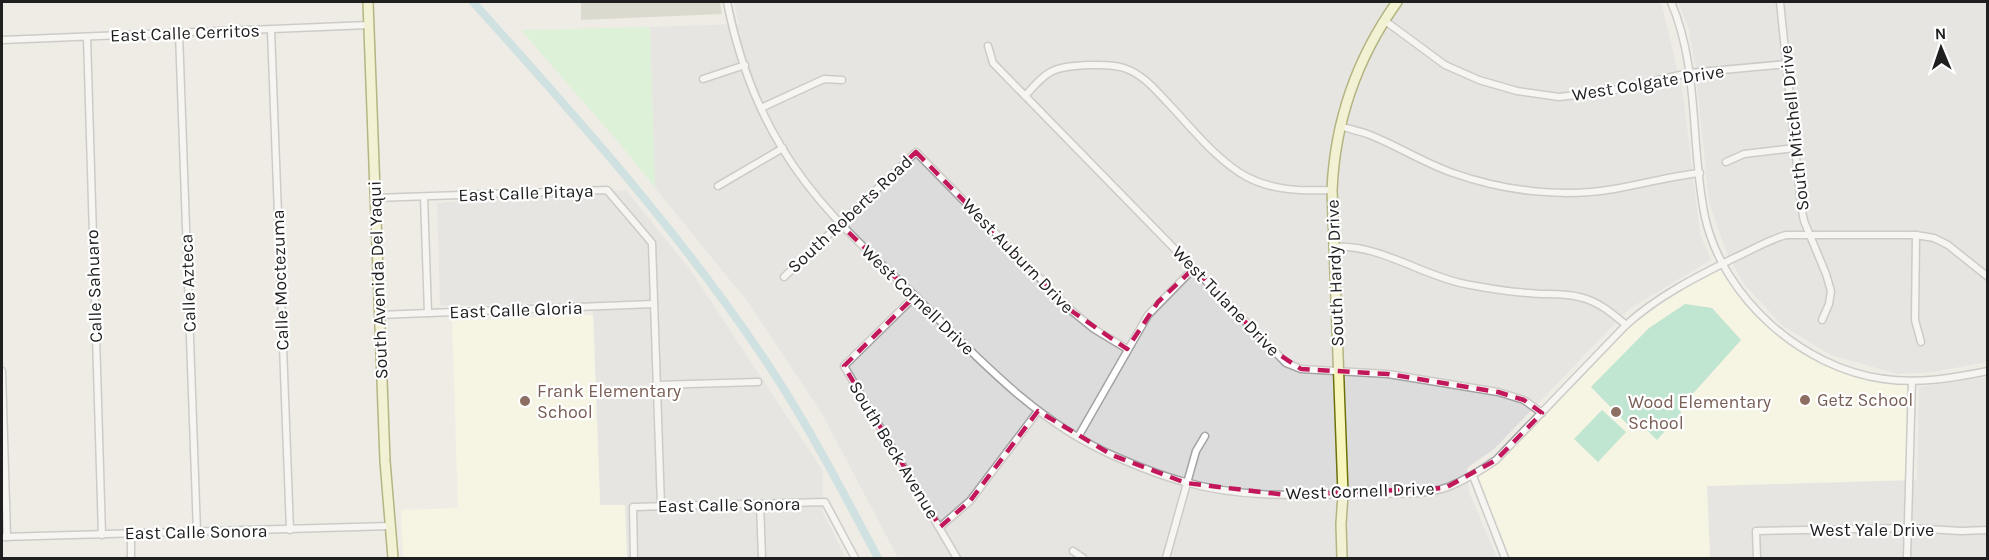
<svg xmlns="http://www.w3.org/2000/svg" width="1989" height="560" font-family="Karla,sans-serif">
<rect width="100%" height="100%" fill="#efece6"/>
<g fill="#dddcdc">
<path d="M734,2H1661L1683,93L1700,234L1711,260L1629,309L1494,449L1467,468L1469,492L1497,558H898L822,414L747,301L655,188L650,27L739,24Z"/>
<path d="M1678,2H1987V362L1933,372L1898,374L1831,355L1783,326L1743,283L1726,251L1709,202L1695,65L1689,30Z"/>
<path d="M626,190L689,268L823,471L822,511L846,558H627L625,505H600L593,302L440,306L437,203Z"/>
<path d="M1987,377V558H1710L1707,486L1917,480L1919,387Z"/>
</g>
<g fill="#fefce1">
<path d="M1723,264L1748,301L1803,349L1861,374L1912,381L1909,480L1707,486L1710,558H1505L1473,476L1496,460L1642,310Z"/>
<path d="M593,315L600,505H625L627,558H403L401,510L458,508L452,321Z"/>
</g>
<path fill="#c4c3b2" d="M581,2H720L722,14L581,20Z"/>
<path fill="#c6f7c7" d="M650,27L655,188L626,151L521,30Z"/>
<g fill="#88dbb6">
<path d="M1685,304L1712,308L1741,340L1680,408L1681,413L1657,440L1642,425L1633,430L1591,387L1649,328Z"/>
<path d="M1602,410L1626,432L1598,462L1574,439Z"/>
</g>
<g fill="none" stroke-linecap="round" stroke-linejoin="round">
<path stroke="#a9d2db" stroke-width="8" d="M473,2C579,120 686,239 773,372C812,432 845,496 878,558"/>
<g stroke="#a3a3a3" stroke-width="9">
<g id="street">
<path d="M727,2C737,52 755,104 782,148C819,209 867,250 917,298C977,357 1036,422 1114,456C1137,466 1161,476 1185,482C1237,497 1293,496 1347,494C1379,492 1417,498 1448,487C1466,480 1480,471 1496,460L1626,325C1658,296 1696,277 1734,258C1752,250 1768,240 1786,235H1916L1934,238L1948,245L1988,277"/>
<path d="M1671,2C1700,69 1690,146 1705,217C1723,298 1802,368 1884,379C1919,384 1953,378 1988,371"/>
<path d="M1780,2L1801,205L1804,221L1826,274L1831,291L1829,304L1822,320"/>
<path d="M1384,20L1445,65L1479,80L1517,91L1559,97L1610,91L1689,73L1787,64"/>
<path d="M271,30L290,530"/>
<path d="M179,33L197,532"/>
<path d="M87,37L102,535"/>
<path d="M2,40L369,25"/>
<path d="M988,46L993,63L1286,363L1301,369L1388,374L1498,392L1524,400L1542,413"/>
<path d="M703,79L745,65"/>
<path d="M1025,96C1048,70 1052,67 1087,65C1100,65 1112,64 1124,68C1142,74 1154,88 1167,102C1190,126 1217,161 1247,177C1274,191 1303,191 1332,190"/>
<path d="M761,108L824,79L842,80"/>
<path d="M1339,126C1349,129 1360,131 1370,135C1398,146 1424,163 1453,173C1504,191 1561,198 1614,189C1643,184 1671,176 1700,173"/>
<path d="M1726,162L1744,154L1795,148"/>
<path d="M718,186L783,148"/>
<path d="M424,197L428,313"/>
<path d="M375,198L607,190L652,243L661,506"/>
<path d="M1916,235L1915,320L1921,342"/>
<path d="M1334,247C1380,244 1420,275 1465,284C1486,288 1507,292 1529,293C1545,295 1563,293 1579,297C1598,301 1612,313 1626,325"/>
<path d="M784,277L916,152L1073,312L1094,329L1127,349"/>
<path d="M915,296L844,366L957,558"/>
<path d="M379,315L654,304"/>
<path d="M2,371L7,537"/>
<path d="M656,385L758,382"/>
<path d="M1078,437L1148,315L1194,268"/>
<path d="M1473,476L1505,558"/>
<path d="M760,504L762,558"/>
<path d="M940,527L970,501L1038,411"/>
<path d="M131,534V558"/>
<path d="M2,537L391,526"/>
<path d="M1073,551L1083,558"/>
<path d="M634,558L633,507L825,502L855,558"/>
<path d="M1166,558L1196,451L1205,436"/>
<path d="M1757,558L1756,531L1908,528L1961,531L1988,530"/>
<path d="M1907,558L1912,381"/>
</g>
</g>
<g stroke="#6d720a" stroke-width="12">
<g id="secondary">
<path d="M368,2L385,461L393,558"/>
<path d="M1342,558L1341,524L1343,494L1332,190C1335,121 1357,58 1397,2"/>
</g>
</g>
<use href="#street" stroke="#fff" stroke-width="6"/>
<use href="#secondary" stroke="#f7f6bd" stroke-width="9"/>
</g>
<path d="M0 0H1989V560H0ZM916,152L1073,312L1127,349L1158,302L1194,268L1271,349L1301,369L1388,374L1498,392L1524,400L1542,413L1496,460L1445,488L1286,495L1186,483L1112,455L1038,411L970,501L940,527L844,366L915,296L840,224Z" fill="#efece6" fill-opacity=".55" fill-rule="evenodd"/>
<path fill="none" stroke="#c2185b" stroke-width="4.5" stroke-dasharray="12 8" stroke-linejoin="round" d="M916,152L1073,312L1127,349L1158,302L1194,268L1271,349L1301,369L1388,374L1498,392L1524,400L1542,413L1496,460L1445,488L1286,495L1186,483L1112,455L1038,411L970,501L940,527L844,366L915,296L840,224Z"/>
<g fill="#8d6e63" stroke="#fff" stroke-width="2">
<circle cx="1805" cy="400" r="6"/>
<circle cx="525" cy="401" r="6"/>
<circle cx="1616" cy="412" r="6"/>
</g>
<g text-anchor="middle" stroke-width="4.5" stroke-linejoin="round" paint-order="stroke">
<g font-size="18" fill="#1f1f1f" stroke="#fff">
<text transform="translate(185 33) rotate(-2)" y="6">East Calle Cerritos</text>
<text transform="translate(1648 83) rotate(-9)" y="6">West Colgate Drive</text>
<text transform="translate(1794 128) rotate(-96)" y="6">South Mitchell Drive</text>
<text transform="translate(526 193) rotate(-2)" y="6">East Calle Pitaya</text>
<text transform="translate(850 214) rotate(-43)" y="6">South Roberts Road</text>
<text transform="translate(1018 256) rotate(46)" y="6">West Auburn Drive</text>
<text transform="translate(1335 273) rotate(-92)" y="6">South Hardy Drive</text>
<text transform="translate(280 280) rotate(-92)" y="6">Calle Moctezuma</text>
<text transform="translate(378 280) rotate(-92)" y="6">South Avenida Del Yaqui</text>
<text transform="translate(188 283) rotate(-92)" y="6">Calle Azteca</text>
<text transform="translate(94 286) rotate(-92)" y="6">Calle Sahuaro</text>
<text transform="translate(918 300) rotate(44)" y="6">West Cornell Drive</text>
<text transform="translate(1226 301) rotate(46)" y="6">West Tulane Drive</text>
<text transform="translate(516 310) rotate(-2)" y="6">East Calle Gloria</text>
<text transform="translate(894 450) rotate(59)" y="6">South Beck Avenue</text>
<text transform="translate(1360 491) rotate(-2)" y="6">West Cornell Drive</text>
<text transform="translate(729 505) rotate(-1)" y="6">East Calle Sonora</text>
<text x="1872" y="536">West Yale Drive</text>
<text transform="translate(196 532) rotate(-1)" y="6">East Calle Sonora</text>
</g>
<g font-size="18" fill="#785e54" stroke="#fff" text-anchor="start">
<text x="537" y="397">Frank Elementary<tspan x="537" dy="21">School</tspan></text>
<text x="1817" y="406">Getz School</text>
<text x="1628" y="408">Wood Elementary<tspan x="1628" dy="21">School</tspan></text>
</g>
</g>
<rect width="1989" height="560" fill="none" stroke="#1f1f1f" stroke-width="6"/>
<g transform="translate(1941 48) rotate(358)" stroke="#ffffff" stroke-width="4.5" paint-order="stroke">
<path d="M0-4.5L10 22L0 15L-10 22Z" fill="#1f1f1f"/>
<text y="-9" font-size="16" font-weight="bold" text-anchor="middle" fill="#1f1f1f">N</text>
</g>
</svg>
